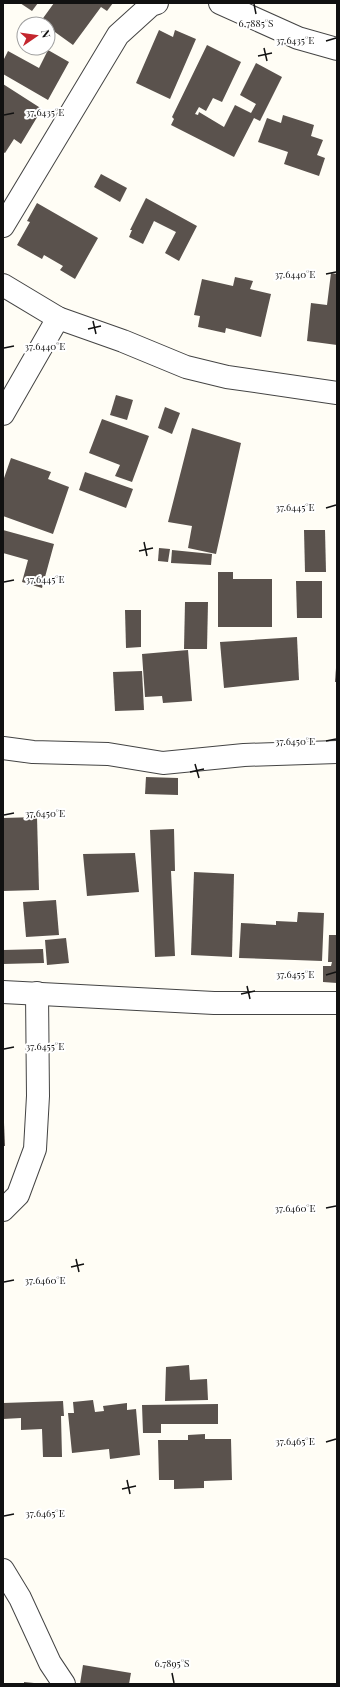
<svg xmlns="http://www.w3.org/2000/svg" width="340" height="1687" font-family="'Playfair Display',serif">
<rect width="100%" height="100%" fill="#fffdf5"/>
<g fill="#5a524d">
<path d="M20,3H38L32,11Z"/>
<path d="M54,3H113L107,11L101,7L73,45L48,27V24H44L41,21Z"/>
<path d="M159,30L173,37L175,30L196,39L170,99L136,83Z"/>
<path d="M207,45L241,62L222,102L213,98L206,111L199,107L195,114L198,115L199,112L224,127L235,105L251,113L256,104L240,95L256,63L282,77L260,121L254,118L234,157L171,125L174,119L172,117Z"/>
<path d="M48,50L69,62L48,100L3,74V61L8,51L39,68Z"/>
<path d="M3,84L42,109L21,144L14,139L5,153L3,152Z"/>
<path d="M283,115L314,125L311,136L323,140L317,155L325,158L319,176L284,164L288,152L258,142L267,118L281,123Z"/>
<path d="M101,174L127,188L120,202L94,187Z"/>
<path d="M146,198L197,226L179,261L165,253L176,232L154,221L143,244L129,237L132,230H130Z"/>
<path d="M37,203L98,238L75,279L60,270L63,266L44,255L42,259L17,245L30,222L27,221Z"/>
<path d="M331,273L337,274V345L307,341L311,303L327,305Z"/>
<path d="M235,277L253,281L250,289L271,294L261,337L226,328L225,333L198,327L200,316L194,315L202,279L233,286Z"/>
<path d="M116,395L133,400L127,420L110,415Z"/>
<path d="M165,407L180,413L172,434L158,428Z"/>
<path d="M102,419L149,436L132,482L115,476L120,465L89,453Z"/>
<path d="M192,428L241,443L216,554L188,548L192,526L168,522Z"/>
<path d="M11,458L51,472L48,479L69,487L53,534L3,516V481Z"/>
<path d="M85,472L133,489L126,508L79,490Z"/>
<path d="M3,530L54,544L42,588L22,582L28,560L3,553Z"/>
<path d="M304,530H325L326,572H305Z"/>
<path d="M159,548L170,549L168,562L158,561Z"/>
<path d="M172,550L212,554L211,565L171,563Z"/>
<path d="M218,572H233V579H272V627H218Z"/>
<path d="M296,581H322V618H297Z"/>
<path d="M185,602H208L207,649H184Z"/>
<path d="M125,610H141V647L126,648Z"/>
<path d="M297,637L299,680L224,688L220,642Z"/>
<path d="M188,650L192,701L163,703L162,696L145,697L142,654Z"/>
<path d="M336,668H337V682H335Z"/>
<path d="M142,671L144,710L115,711L113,672Z"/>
<path d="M146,777L178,778V795L145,794Z"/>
<path d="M37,817L39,890L3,891V818Z"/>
<path d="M174,829L175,871H171L175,956L155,957L150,830Z"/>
<path d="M135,853L139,892L87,896L83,854Z"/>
<path d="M194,872L234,874L232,957L191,955Z"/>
<path d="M56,900L59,935L26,937L23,902Z"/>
<path d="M298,912L324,913L322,961L239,958L241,923L276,925V921L297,922Z"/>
<path d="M329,935H337V983L323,982V966H331L332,962H328Z"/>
<path d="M66,938L69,963L47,965L45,940Z"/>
<path d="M43,949L44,963L3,964V950Z"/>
<path d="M3,1123H4L5,1146H3Z"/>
<path d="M189,1365L190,1380L207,1379L208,1400L165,1401L166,1367Z"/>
<path d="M93,1400L95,1412L104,1411L103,1406L127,1403V1410L136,1409L140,1455L110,1459L109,1449L72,1453L68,1413H74L73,1402Z"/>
<path d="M63,1401L64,1416H61L62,1457H43L42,1429L21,1430V1418L3,1419V1403Z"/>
<path d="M218,1404V1424H161V1433H143L142,1405Z"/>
<path d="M205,1434V1439H231L232,1480L204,1481V1488L174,1489V1480H159L158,1440H188V1435Z"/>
<path d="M83,1665L131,1673L129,1684H80Z"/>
<path d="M24,1682L34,1683V1684H24Z"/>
</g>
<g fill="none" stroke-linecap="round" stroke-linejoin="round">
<g stroke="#444" stroke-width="24">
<g id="minor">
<path d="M220,3L298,38L337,49"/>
<path d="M3,226L118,35L151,5L157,3"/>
<path d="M3,285L58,318L123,341L186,367L227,377L337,393"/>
<path d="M3,414L58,318"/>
<path d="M3,748L33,752L108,754L163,763L244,755L337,752"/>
<path d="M3,992L214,1003H337"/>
<path d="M3,1210L18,1195L35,1149L38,1096L37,993"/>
<path d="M3,1570L20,1598L50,1663L64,1684"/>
</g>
</g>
<use href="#minor" stroke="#fff" stroke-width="22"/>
</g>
<path fill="none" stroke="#111" stroke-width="1.5" d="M254,4L256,14M326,41L336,38M264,48L267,61M258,56L272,53M4,115L14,113M326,274L336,272M93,321L96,334M88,329L101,326M4,348L14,346M326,508L336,505M144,542L147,556M139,551L153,548M4,582L14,580M326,741L336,739M195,764L199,778M190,772L204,769M4,815L14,813M326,975L336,972M247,986L250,999M241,994L255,991M4,1049L14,1047M326,1208L336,1206M76,1259L79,1272M71,1267L84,1264M4,1282L14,1280M326,1442L336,1439M127,1480L130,1494M122,1489L136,1486M4,1516L14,1514M172,1673L174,1683"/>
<g font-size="10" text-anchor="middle" fill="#111" stroke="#fff" stroke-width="4" stroke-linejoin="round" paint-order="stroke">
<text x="256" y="27">6.7885°S</text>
<text x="295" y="44">37.6435°E</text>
<text x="45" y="116">37.6435°E</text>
<text x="295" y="278">37.6440°E</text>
<text x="45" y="350">37.6440°E</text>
<text x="295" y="511">37.6445°E</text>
<text x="45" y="583">37.6445°E</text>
<text x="295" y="745">37.6450°E</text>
<text x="45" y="817">37.6450°E</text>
<text x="295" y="978">37.6455°E</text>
<text x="45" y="1050">37.6455°E</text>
<text x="295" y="1212">37.6460°E</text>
<text x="45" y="1284">37.6460°E</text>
<text x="295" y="1445">37.6465°E</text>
<text x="45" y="1517">37.6465°E</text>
<text x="172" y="1667">6.7895°S</text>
</g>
<rect width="340" height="1687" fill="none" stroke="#111111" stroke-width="8"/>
<g transform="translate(36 36) rotate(77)"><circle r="19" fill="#ffffff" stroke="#a0a0a0"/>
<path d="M0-3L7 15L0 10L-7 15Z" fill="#c4262e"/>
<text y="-6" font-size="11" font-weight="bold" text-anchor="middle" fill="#111111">N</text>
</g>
</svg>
